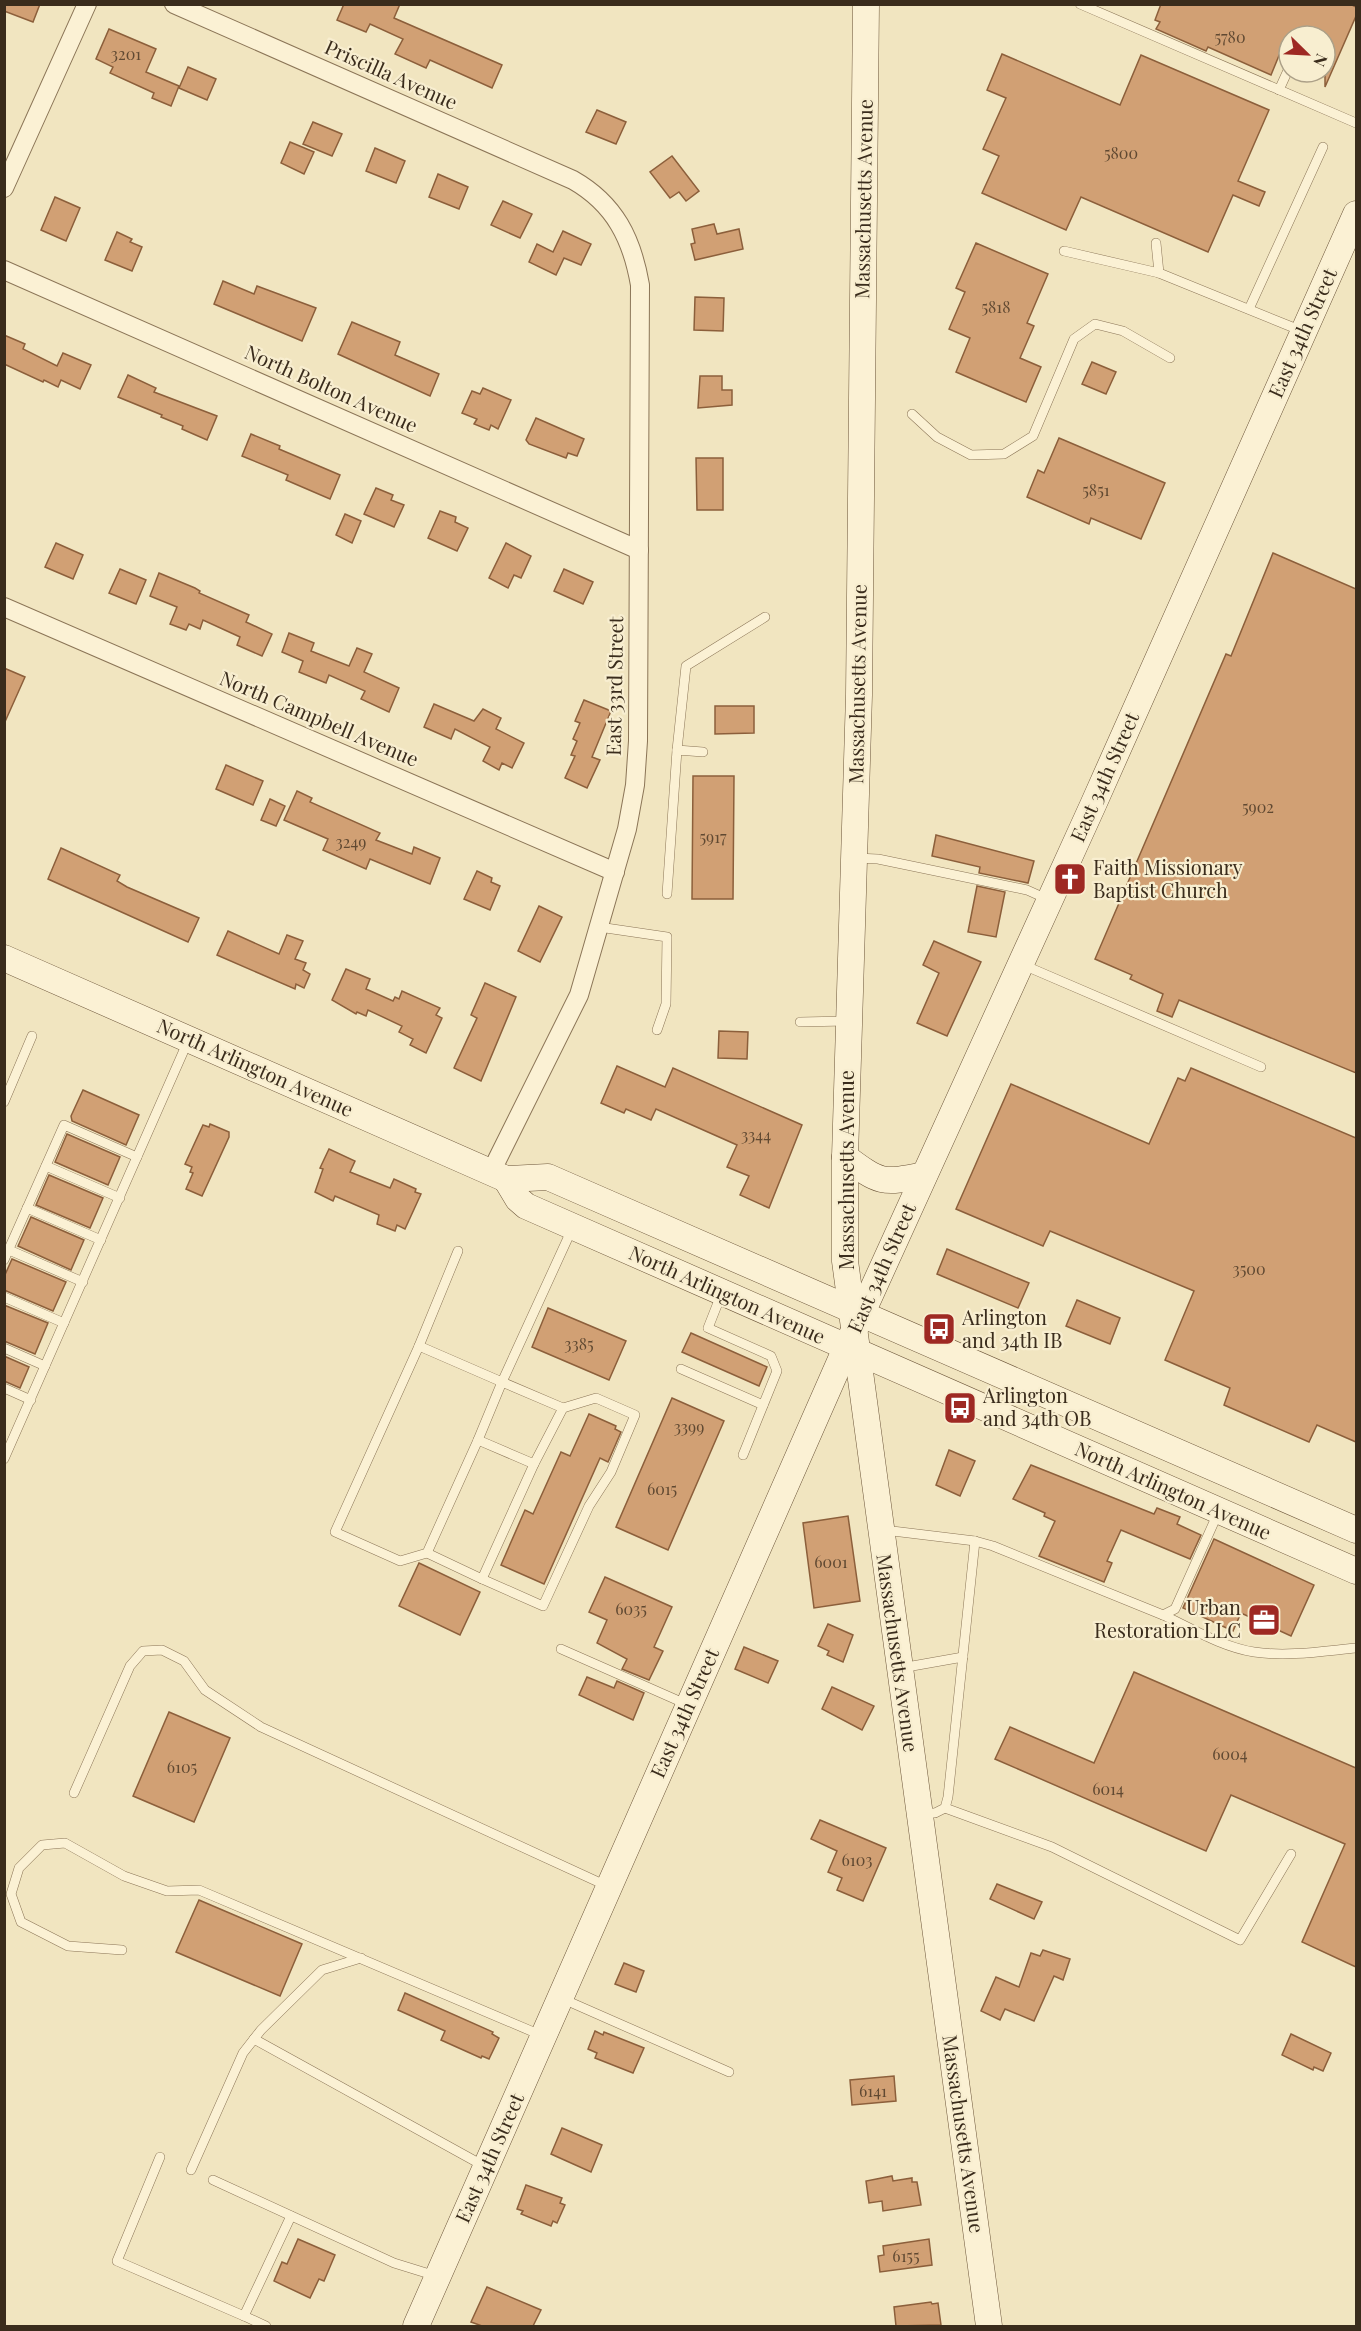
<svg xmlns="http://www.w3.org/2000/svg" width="1361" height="2331" font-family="'Playfair Display',serif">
<rect width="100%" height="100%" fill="#f1e5c0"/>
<g fill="#d1a074" stroke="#8c5f3b" stroke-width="1.5">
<path d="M4,4H40L33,22L4,11Z"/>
<path d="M344,4H400L394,18L502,65L492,88L430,60L426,68L395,54L403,39L370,24L366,32L337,20Z"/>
<path d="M1161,4H1350L1356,7V16L1325,87V36H1287L1271,75L1208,47L1206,51L1156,29L1160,22L1155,20Z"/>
<path d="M109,29L156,49L146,72L179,86L171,106L152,98L154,93L110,73L113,67L96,59Z"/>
<path d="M1002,54L1120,105L1141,55L1269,110L1238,181L1265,192L1259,206L1233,195L1208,252L1081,197L1066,230L982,193L999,156L983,149L1006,98L987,90Z"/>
<path d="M188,67L216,79L207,100L179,88Z"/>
<path d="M597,110L626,122L616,144L586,132Z"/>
<path d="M313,122L342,134L332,156L303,144Z"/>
<path d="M290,142L314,152L304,174L281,163Z"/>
<path d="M375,148L405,161L396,183L366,171Z"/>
<path d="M672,156L699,191L686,201L679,192L670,198L650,172Z"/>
<path d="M438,174L468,187L459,209L429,197Z"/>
<path d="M55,197L80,208L66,241L41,230Z"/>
<path d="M503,201L532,214L520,238L491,225Z"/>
<path d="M714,224L717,234L739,229L743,249L695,260L691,244L695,243L692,229Z"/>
<path d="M563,231L591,244L581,265L564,258L556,275L529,262L537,244L553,252Z"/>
<path d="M117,232L132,239L130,242L142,247L132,271L105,260Z"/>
<path d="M976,243L1048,274L1027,323L1034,326L1020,358L1041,367L1026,402L956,372L970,338L949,329L965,292L956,288Z"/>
<path d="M223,281L254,294L257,286L316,308L302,341L214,304Z"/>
<path d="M695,297L724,298L723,331L694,330Z"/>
<path d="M352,322L400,342L395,355L439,374L430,396L338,354Z"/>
<path d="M4,335L25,344L23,349L57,366L63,353L91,365L80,389L61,380L58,387L44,380L43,382L4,364Z"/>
<path d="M1092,362L1116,372L1106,394L1082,384Z"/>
<path d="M128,375L156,388L154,392L217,416L207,440L182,429L183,426L161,417L162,415L118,397Z"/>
<path d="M700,376H722V390H732V405L698,408Z"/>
<path d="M483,388L511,400L498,429L491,425L489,430L474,424L477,419L462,413L472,391L480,394Z"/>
<path d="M536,418L584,439L577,456L568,453L566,458L529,444L526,440Z"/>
<path d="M251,434L280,446L279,449L340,475L330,499L286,480L288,475L242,456Z"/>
<path d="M1059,438L1165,483L1141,539L1091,518L1089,524L1027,497L1038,470L1044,473Z"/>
<path d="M696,458H723V510H697Z"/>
<path d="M376,488L393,495L391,500L404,505L394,527L364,514Z"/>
<path d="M440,511L456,517L455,522L468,528L457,551L428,538Z"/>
<path d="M345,514L361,521L352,543L336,535Z"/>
<path d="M56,543L83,555L73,579L45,567Z"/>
<path d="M506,543L531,556L521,578L514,575L508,588L489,578Z"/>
<path d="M1273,553L1356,589V1073L1179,1000L1172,1017L1157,1011L1163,994L1130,979L1132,975L1095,959L1226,654L1231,656Z"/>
<path d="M120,569L146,580L136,604L109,593Z"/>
<path d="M564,569L593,582L583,604L554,591Z"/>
<path d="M159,573L195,588L200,591L199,593L249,615L246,622L272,634L262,656L237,645L240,637L203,620L200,629L189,624L186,630L170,624L177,607L150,596Z"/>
<path d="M289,633L314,643L311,651L349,666L357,648L372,654L364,672L399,688L389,712L361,699L365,691L329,675L326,683L299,672L303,661L282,652Z"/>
<path d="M4,668L25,677L4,724Z"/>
<path d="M584,700L611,711L592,757L600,760L587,788L565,778L575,756L571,755L577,741L573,739L580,723L575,721Z"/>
<path d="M434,704L474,721L483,709L501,718L496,729L524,743L512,768L502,763L499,770L483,761L490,747L455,729L451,739L424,727Z"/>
<path d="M715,706H754V733L715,734Z"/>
<path d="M226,765L263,781L253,805L216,789Z"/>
<path d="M693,776H734L733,899H692Z"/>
<path d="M297,791L312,798L310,802L380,833L376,840L412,854L414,847L440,858L430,884L370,859L366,869L323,850L328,839L284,820Z"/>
<path d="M270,799L285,806L276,826L261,820Z"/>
<path d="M936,835L1034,861L1028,883L979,873L980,867L932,856Z"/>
<path d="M61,848L120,875L117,881L127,887L199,918L188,942L48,879Z"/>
<path d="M477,871L492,878L491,882L500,886L490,910L464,899Z"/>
<path d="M977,886L1005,892L996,937L968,932Z"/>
<path d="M539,906L562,917L540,962L518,951Z"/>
<path d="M228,931L279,954L287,935L303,941L295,959L306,963L303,970L310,974L304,988L296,984L295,989L217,955Z"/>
<path d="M934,941L981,962L947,1036L917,1023L939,973L923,965Z"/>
<path d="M346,969L370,979L366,989L393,1001L395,997L399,999L402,991L440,1008L436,1015L442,1018L426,1053L410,1045L413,1039L399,1032L402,1026L368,1010L366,1016L357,1012L356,1014L332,1000Z"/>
<path d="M485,983L516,997L481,1081L454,1068L477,1018L471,1015Z"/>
<path d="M719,1031L748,1032L747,1059L718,1058Z"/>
<path d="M617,1066L665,1087L673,1068L802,1125L769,1208L740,1195L749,1176L727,1167L737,1145L656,1109L651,1120L626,1109L624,1113L601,1103Z"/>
<path d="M1191,1068L1356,1138V1442L1317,1425L1309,1442L1224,1405L1230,1388L1165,1360L1194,1291L1050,1231L1043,1246L956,1209L1011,1084L1149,1144L1178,1078L1185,1081Z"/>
<path d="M83,1090L139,1115L126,1145L72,1121L71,1116Z"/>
<path d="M210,1124L229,1132V1137L202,1196L186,1189L193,1173L190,1172L192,1167L185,1164L203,1125L209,1127Z"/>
<path d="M67,1134L120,1157L108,1185L55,1162Z"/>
<path d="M329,1149L355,1161L350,1172L390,1188L394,1179L416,1189L415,1192L421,1194L405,1229L397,1225L395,1231L377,1224L379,1215L335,1196L333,1201L315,1192L323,1169L320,1168Z"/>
<path d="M49,1175L103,1198L90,1228L36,1205Z"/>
<path d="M31,1217L84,1240L71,1270L18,1246Z"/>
<path d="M947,1249L1029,1283L1018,1308L937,1274Z"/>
<path d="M12,1259L66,1282L53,1311L4,1290V1277Z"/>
<path d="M1077,1300L1120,1318L1110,1344L1066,1326Z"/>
<path d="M4,1305L48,1323L35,1354L4,1341Z"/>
<path d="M548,1308L626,1341L609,1380L532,1347Z"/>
<path d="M691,1333L767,1367L759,1386L682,1352Z"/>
<path d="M4,1356L29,1367L20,1388L4,1381Z"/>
<path d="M672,1398L724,1421L668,1550L616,1527Z"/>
<path d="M589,1414L616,1426L615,1429L621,1432L608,1462L600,1458L544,1584L501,1565L525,1510L533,1514L561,1452L570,1456Z"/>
<path d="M949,1450L975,1461L960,1496L936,1485Z"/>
<path d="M1031,1465L1154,1514L1157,1508L1180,1517L1177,1524L1201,1535L1190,1559L1121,1530L1107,1561L1112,1563L1104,1582L1039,1556L1055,1521L1044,1516L1045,1513L1013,1499Z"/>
<path d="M848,1516L860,1601L814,1608L803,1523Z"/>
<path d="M1214,1539L1314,1585L1291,1636L1241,1613L1233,1631L1183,1608Z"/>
<path d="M419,1563L480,1592L460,1635L399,1606Z"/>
<path d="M605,1577L672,1607L654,1647L663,1651L649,1680L622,1669L627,1659L597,1643L607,1620L589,1612Z"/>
<path d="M828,1624L853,1635L843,1662L827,1655L829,1651L818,1646Z"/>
<path d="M744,1647L778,1661L768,1683L735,1669Z"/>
<path d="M1134,1672L1356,1768V1967L1302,1942L1345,1844L1231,1795L1206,1851L995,1759L1010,1727L1094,1763Z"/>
<path d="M587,1677L614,1688L617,1681L644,1693L633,1720L579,1695Z"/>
<path d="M832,1687L874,1706L862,1730L822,1709Z"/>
<path d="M169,1712L230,1738L194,1822L133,1796Z"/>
<path d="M820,1820L886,1848L863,1901L837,1890L842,1878L828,1872L837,1851L811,1839Z"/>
<path d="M997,1884L1042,1902L1034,1919L990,1899Z"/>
<path d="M199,1900L302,1944L280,1996L176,1952Z"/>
<path d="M1043,1950L1070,1959L1063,1980L1054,1976L1034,2021L1005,2009L1000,2020L981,2011L996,1977L1019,1987L1031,1953L1040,1956Z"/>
<path d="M624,1963L644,1971L636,1992L615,1984Z"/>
<path d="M405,1993L493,2032L492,2034L499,2038L489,2059L482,2056L481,2058L441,2040L445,2031L398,2010Z"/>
<path d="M595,2031L603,2035L604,2032L644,2048L633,2073L595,2058L597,2053L588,2049Z"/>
<path d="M1291,2034L1331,2053L1323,2071L1314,2067L1313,2070L1282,2055Z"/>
<path d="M894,2076L896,2101L852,2105L850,2080Z"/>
<path d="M562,2128L602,2145L591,2172L551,2154Z"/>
<path d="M892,2176L893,2181L912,2178V2182H917L921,2205L883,2211L882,2201L869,2203L866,2181Z"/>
<path d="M526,2185L562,2198L560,2203L565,2205L557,2223L553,2221L551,2226L521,2214L523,2211L517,2209Z"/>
<path d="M298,2239L335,2255L324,2281L319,2279L310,2298L274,2281L282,2262L287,2264Z"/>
<path d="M929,2239L932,2265L880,2272L878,2256L884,2255L883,2246Z"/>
<path d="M487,2287L541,2310L533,2326H482L471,2322Z"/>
<path d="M931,2302L932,2304L938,2303L941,2325L896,2326L894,2307Z"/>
</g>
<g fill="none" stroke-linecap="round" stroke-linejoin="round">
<g stroke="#8b7557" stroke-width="10">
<g id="lane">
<path d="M1080,4L1356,123"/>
<path d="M1279,90L1289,68"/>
<path d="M1156,243L1159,273L1302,331"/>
<path d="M1064,251L1159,273"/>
<path d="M1249,309L1323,147"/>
<path d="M912,414L937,437L971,455L1004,454L1033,436L1074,339L1095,324L1123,331L1170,358"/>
<path d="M677,750L686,666L765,617"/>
<path d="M856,858L878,859L1027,890L1047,899"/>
<path d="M667,894L677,750L703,752"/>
<path d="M599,927L667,937L666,1004L657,1030"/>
<path d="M1021,964L1261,1067"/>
<path d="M800,1022L846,1021"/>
<path d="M4,1102L32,1036"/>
<path d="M46,1166L120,1198"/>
<path d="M27,1208L101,1240"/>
<path d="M9,1250L83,1282"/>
<path d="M458,1251L419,1346L502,1382L478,1440L534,1464L563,1408L502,1382L572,1229"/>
<path d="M4,1260L64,1125L137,1157"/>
<path d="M721,1295L708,1328L771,1356L777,1371L743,1455"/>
<path d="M4,1297L64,1323"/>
<path d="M419,1346L335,1532L400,1561L427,1553L478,1440"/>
<path d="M4,1348L45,1366"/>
<path d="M681,1369L763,1405"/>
<path d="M4,1388L31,1400"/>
<path d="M4,1459L188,1041"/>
<path d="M884,1530L975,1541L993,1546L1163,1615L1175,1609L1218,1513"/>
<path d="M427,1553L482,1579L534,1464"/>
<path d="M482,1579L543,1606L589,1506L611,1472L635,1415L596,1398L563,1408"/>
<path d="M1163,1615C1191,1628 1222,1647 1254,1652C1287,1657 1324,1651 1356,1648"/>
<path d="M561,1649L686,1704"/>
<path d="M901,1668L963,1657"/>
<path d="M74,1793L130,1666L143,1651L162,1650L184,1661L205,1690L261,1727L607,1886"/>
<path d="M945,1808L1052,1847L1240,1940L1291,1854"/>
<path d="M921,1813H935L945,1808L948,1797L975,1541"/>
<path d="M122,1950L68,1946L21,1922L11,1894L19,1868L42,1845L65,1843L124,1876L167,1891L199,1890L543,2036"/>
<path d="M563,1999L729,2072"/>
<path d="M254,2039L484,2166"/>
<path d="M160,2157L117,2261L244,2316"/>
<path d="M191,2170L243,2053L261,2030L322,1970L361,1958"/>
<path d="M213,2180L394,2263L436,2276"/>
<path d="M266,2326L244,2316L291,2216"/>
</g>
</g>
<g stroke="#8b7557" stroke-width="20">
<g id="street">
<path d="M174,4L573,180C615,204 632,239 640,285L638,741L635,785L627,829L579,995L491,1172"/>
<path d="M4,188L87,4"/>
<path d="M4,270L639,550"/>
<path d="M4,607L615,872"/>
</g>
</g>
<g stroke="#6d563a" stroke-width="27">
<g id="secondary">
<path d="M866,4L859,695L845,1157V1261L989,2326"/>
<path d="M4,958L506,1179L548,1177L1356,1530"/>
<path d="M845,1157C880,1183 882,1184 924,1175"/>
<path d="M506,1179L518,1199L526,1206L1356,1571"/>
<path d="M416,2326L846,1348L1093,805L1356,214"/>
</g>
</g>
<use href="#lane" stroke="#fbf1d4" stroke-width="9"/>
<use href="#street" stroke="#fbf1d4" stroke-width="18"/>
<use href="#secondary" stroke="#fbf1d4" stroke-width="26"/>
</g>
<defs>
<g id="church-square" transform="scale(1.725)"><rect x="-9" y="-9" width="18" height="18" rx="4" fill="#9e2923" stroke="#f8eed0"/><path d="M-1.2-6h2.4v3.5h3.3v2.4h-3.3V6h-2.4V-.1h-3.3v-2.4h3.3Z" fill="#fff"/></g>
<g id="bus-square" transform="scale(1.725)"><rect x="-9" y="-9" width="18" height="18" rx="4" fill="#9e2923" stroke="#f8eed0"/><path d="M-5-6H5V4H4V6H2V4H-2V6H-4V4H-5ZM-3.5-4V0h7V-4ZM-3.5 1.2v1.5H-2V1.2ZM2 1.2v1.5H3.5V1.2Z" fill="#fff"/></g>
<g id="office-square" transform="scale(1.725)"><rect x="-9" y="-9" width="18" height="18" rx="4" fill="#9e2923" stroke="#f8eed0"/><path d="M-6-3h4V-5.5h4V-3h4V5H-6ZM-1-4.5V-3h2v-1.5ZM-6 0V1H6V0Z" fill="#fff"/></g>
</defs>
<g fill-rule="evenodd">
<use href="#church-square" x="1070" y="879"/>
<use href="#bus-square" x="939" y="1329"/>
<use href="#bus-square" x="960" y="1408"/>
<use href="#office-square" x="1264" y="1620"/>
</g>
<g text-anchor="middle" stroke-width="4.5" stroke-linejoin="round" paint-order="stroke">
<g font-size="16" fill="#604932">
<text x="1230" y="43">5780</text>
<text x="126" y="60">3201</text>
<text x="1121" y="159">5800</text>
<text x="996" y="313">5818</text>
<text x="1096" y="496">5851</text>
<text x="1258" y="813">5902</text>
<text x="713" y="843">5917</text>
<text x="351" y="848">3249</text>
<text x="756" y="1141">3344</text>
<text x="1249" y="1275">3500</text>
<text x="579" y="1350">3385</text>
<text x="689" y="1433">3399</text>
<text x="662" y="1495">6015</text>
<text x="831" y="1568">6001</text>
<text x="631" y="1615">6035</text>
<text x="1230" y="1760">6004</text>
<text x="182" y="1773">6105</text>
<text x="1108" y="1795">6014</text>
<text x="857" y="1866">6103</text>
<text x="873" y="2097">6141</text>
<text x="906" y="2262">6155</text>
</g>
<g font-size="20" fill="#3a2c1c" stroke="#f8eed0">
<text transform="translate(391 75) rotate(24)" y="7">Priscilla Avenue</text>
<text transform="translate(864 199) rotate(-89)" y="7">Massachusetts Avenue</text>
<text transform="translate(1303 333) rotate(-66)" y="7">East 34th Street</text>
<text transform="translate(331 389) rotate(24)" y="7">North Bolton Avenue</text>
<text transform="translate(858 684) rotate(-89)" y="7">Massachusetts Avenue</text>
<text transform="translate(615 686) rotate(-89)" y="7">East 33rd Street</text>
<text transform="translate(319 719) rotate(23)" y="7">North Campbell Avenue</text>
<text transform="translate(1105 777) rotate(-66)" y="7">East 34th Street</text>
<text transform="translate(255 1068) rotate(24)" y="7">North Arlington Avenue</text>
<text transform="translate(847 1170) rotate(-90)" y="7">Massachusetts Avenue</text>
<text transform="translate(882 1268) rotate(-66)" y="7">East 34th Street</text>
<text transform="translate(727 1295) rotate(24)" y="7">North Arlington Avenue</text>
<text transform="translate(1173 1491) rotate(24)" y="7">North Arlington Avenue</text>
<text transform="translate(897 1653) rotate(82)" y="7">Massachusetts Avenue</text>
<text transform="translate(685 1713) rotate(-66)" y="7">East 34th Street</text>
<text transform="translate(963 2134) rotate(82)" y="7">Massachusetts Avenue</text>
<text transform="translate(490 2158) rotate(-66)" y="7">East 34th Street</text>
</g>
<g font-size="20" fill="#3a2c1c" stroke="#f8eed0" text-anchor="start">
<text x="1093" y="875">Faith Missionary<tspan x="1093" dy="23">Baptist Church</tspan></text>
<text x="962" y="1325">Arlington<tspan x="962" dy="23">and 34th IB</tspan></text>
<text x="983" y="1403">Arlington<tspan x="983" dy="23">and 34th OB</tspan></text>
<text x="1241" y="1615" text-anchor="end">Urban<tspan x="1241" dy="23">Restoration LLC</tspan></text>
</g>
</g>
<rect width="1361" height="2331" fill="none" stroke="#3a2c1c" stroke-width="12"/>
<g transform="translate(1307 54) rotate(114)"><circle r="28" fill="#f8eed0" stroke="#aca088" stroke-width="1.5"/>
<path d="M0-4.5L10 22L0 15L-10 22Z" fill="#9e2923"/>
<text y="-9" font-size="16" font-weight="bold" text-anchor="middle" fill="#3a2c1c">N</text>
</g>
</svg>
